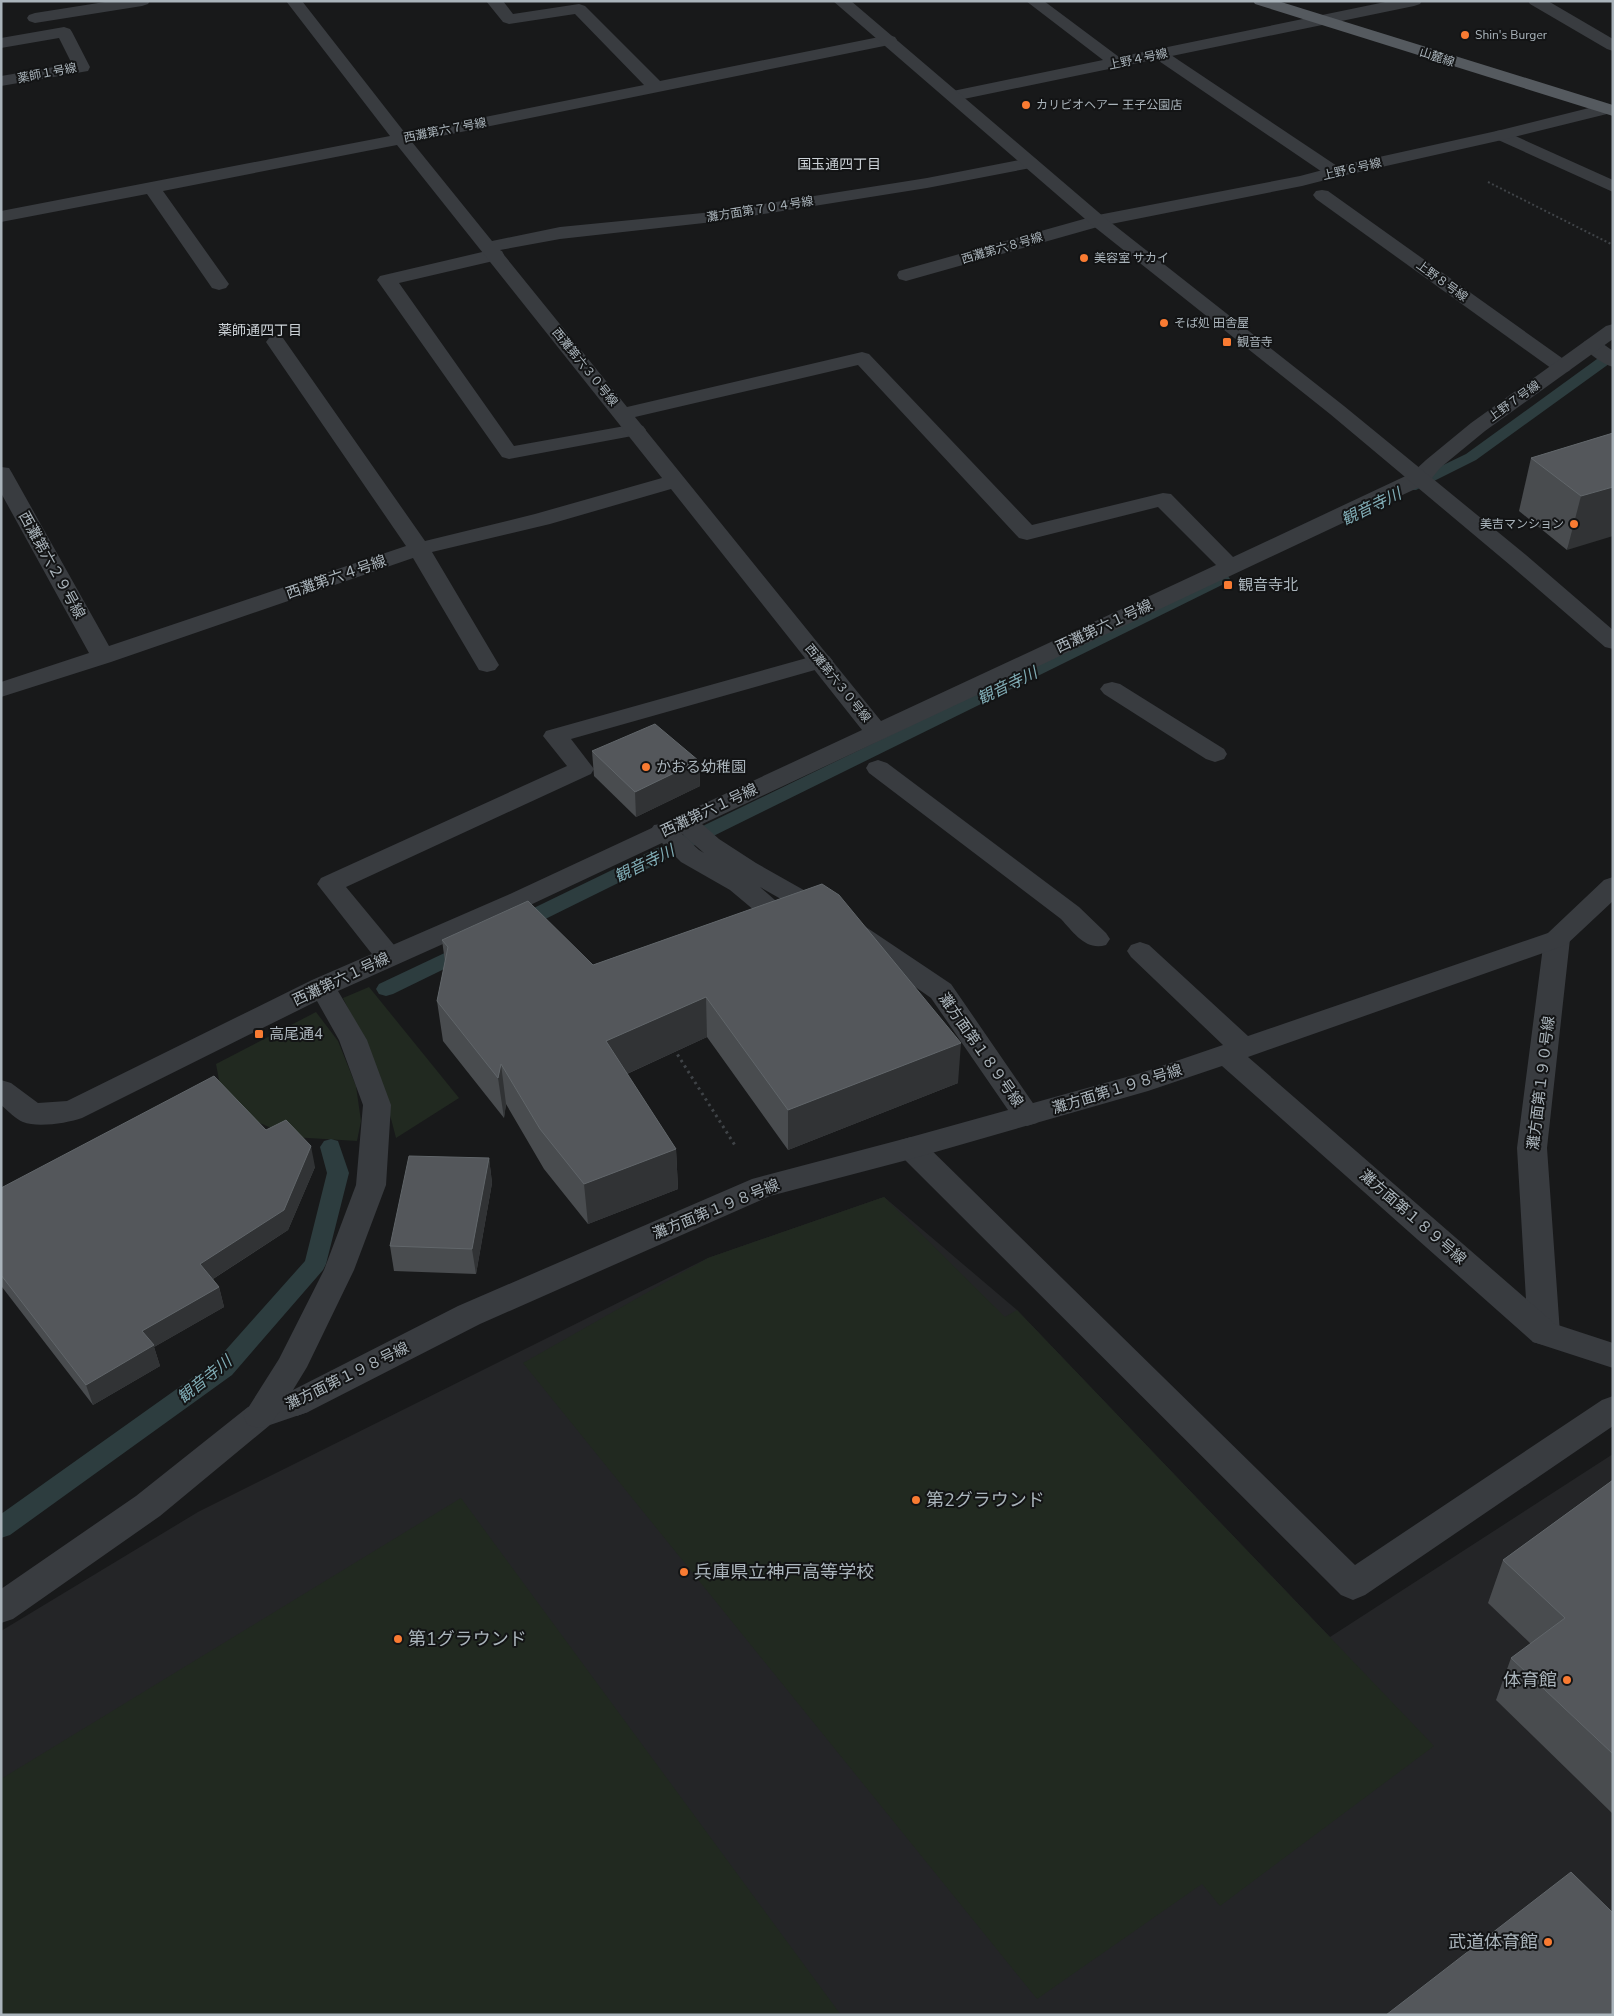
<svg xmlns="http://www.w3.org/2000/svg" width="1614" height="2016" font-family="'Nunito Sans','Noto Sans JP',sans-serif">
<rect width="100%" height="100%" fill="#18191a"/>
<path fill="#242527" d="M884,1197L1017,1310L1330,1637L1613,1454V2015H1V1631L198,1512L708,1258Z"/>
<g fill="#212920">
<path d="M369,987L459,1098L396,1138C385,1091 365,1042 343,998Z"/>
<path d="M316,1012L338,1041L356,1086L361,1121L357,1141L292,1137L253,1120L225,1094L219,1080L216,1064Z"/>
<path d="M884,1197L1005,1317L1017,1310L1434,1746L1220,1906L1202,1884L1037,1999L523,1363L708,1258Z"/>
<path d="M461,1498L841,2015H1V1779Z"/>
</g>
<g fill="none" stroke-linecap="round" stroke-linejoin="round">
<g fill="#2d3d3f" fill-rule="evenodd">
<path d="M1613,350V361L1476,460L1416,490H1404L1402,487L1404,484L1466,454L1608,351Z"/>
<path d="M1222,574L1228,576L1230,579L1228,582L523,930L516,931L509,930L506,925L509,920Z"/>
<path d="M470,941L477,943L480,948L477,953L393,994L386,996L379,994L376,989L379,984Z"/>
<path d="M331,1139L338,1141L349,1173L326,1264L323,1270L232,1375L10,1535L1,1538V1514L216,1361L305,1261L327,1173L320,1147L324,1141Z"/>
</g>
<path stroke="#3f4347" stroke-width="2" stroke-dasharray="2 2.5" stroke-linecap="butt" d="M1488,182L1613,245"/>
<path stroke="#3f4347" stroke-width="3" stroke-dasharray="2.5 4" stroke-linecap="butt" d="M674,1049L736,1147"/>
<g fill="#393c40" fill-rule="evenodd">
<path d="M1159,49L1165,51L1340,168L1343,172L1340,176L1334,177L1328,176L1153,57L1151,54L1153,51Z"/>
<path d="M1502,130L1613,180V192L1496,139L1493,135L1496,131Z"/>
<path d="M1322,190L1328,191L1569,363L1572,367L1569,371L1562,373L1555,371L1316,199L1313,195L1316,191Z"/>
<path d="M495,249L502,251L504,255L502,259L399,283L514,446L636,424L643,426L646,430L643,434L509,459L502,457L377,280L380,276Z"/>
<path d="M1592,339L1599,341L1613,351V367C1602,364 1589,354 1582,345L1585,341Z"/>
<path d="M821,654L829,656L833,661L829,666L571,739L594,769L591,774L346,887L399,951L402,957L399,963L389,966L379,963L317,884L321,878L567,766L543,736L546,731Z"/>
<path d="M1112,682L1120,684L1224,749L1227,754L1224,759L1215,762L1206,759L1104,694L1100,689L1104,684Z"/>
<path d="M878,760L887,763L1079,907L1106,933L1110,939L1106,945C1086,951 1074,933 1061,919L869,773L866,768L869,763Z"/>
<path d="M684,814L693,816L719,839L756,863L848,915L951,984L1037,1109L1041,1116L1037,1123L1027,1126L1017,1123L931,998L830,927L760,887L791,914L795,920L791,926L782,929L773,926L730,890L681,862L650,831L654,825C674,820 686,838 699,850L704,853L675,828L671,822L675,816Z"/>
<path d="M1557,930L1566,933L1570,939L1547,1148L1560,1333L1555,1342L1544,1345L1533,1342L1528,1333L1517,1148L1544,939L1548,933Z"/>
<path d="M911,1137L921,1140L1355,1565L1602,1400L1613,1396V1426L1365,1595L1353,1600L1341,1595L901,1156L896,1148L901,1140Z"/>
<path d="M297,1390L308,1394L313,1403L308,1412L270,1425L160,1516L13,1619L1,1623V1589L136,1496L248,1407Z"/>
</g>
<g fill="#393c40" fill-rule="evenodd">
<path d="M111,1H150L148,4L142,6L35,23L29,21L27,18L29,15L35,13Z"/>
<path d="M286,1H302L405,133L644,85L575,14L509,24L503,22L486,1H503L513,14L579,4L585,6L660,81L889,35L895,37L897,40L895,43L889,45L412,142L492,241L560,227L713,212L927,178L1030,158L1036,159L1039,163L1036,167L927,188L713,222L560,239L500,250L627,407L862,352L869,354L1032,525L1163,493L1171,494L1233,557L1412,473L1426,460L1471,423L1606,326L1613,324V339L1485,431L1440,468L1428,483L528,906L338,991L367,1040L391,1105L386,1185L354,1270L307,1367L293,1390L458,1306L752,1179L911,1137L1141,1073L1223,1045L1131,957L1127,951L1131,945L1140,942L1149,945L1248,1036L1548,933L1604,880L1613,877V901L1566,945L1248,1057L1555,1324L1613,1343V1368L1533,1342L1222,1066L1148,1091L911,1159L770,1196L480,1324L308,1412L297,1416L286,1412L283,1406C272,1423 269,1433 248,1425L243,1416L279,1359L324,1270L356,1185L363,1105L339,1040L317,1001L82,1118C68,1123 37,1128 23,1122C16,1119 8,1111 1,1105V1080L11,1083L38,1103L67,1101L312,980L510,894L862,730L671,489L550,524L432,552L499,665L495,670L487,672L479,670L413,558L111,662L1,697V682L89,653L1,493V467L9,468L12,473L109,646L406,546L266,342L269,338L276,336L283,338L425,541L535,514L662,478L397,145L163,191L229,284L226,288L219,290L212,288L147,194L1,222V211L390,136ZM858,365L1019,538L1027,540L1158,507L1216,565L881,721L635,417Z"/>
<path d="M1026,1H1044L1119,57L1390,1H1422L1420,4L1414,6L954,101L948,100L946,96L948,92L1103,60Z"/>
<path d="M1528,1H1548L1613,39V51L1607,49L1530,4Z"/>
<path d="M64,27L70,29L72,32L90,67L88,71L1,86V76L72,64L59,38L1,48V38Z"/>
<path d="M1605,104L1613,108L1611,113L1502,140L1337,177L1302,186L1101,226L906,281L899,279L897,275L899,271L1098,215L1300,176L1334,167L1501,130Z"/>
</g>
<path fill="#393c40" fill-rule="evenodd" d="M833,1H851L1104,217L1344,406L1526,555L1613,630V649L1605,647L1510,565L1330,414L1092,225Z"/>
<path fill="#555a5f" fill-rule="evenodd" d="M1253,1H1278L1613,105V116L1255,4Z"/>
</g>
<g fill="#494c4f">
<path d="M1613,433L1567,550L1519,511L1531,458Z"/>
<path d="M592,751L699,761L700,786L636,817L594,776Z"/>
<path d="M822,884L958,1083L788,1150L707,1037L627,1074L676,1149L678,1189L588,1224L544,1169L506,1104L504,1118L443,1041L437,1001L445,962L442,940L593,965Z"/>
<path d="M266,1130L315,1167L288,1230L213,1279L219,1287L224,1307L154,1347L160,1366L93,1405L2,1287H1V1188Z"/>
<path d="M489,1158L492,1183L476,1274L394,1271L390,1246Z"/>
<path d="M1613,1480V1814L1496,1700L1511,1658L1531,1644L1488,1603L1503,1560Z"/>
</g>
<g fill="#313335">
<path d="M1613,487V536L1567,550L1581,496Z"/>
<path d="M699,761L700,786L636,817L635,792Z"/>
<path d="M706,997L707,1037L609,1082L606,1041Z"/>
<path d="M961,1043L958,1083L788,1150V1110Z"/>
<path d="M501,1064L506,1104L504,1118L498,1078Z"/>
<path d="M311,1146L315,1167L288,1230L205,1284L200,1264Z"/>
<path d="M676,1149L678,1189L588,1224L584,1184Z"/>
<path d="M489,1158L492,1183L476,1274L472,1249Z"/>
<path d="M219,1287L224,1307L154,1347L160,1366L93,1405L86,1385L142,1331Z"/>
</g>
<g fill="#54575b" stroke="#61666a">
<path d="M1613,433V487L1581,496L1531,458Z"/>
<path d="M655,724L699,761L635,792L592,751Z"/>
<path d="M822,884L839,895L961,1043L788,1110L706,997L606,1041L676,1149L584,1184L540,1129L501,1064L498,1078L437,1001L448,947L442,940L528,901L593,965Z"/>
<path d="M214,1076L266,1130L286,1120L311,1146L284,1210L200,1264L219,1287L142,1331L154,1345L86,1385L1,1275V1188Z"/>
<path d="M409,1156L489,1158L472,1249L390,1246Z"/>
<path d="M1613,1480V1754L1511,1658L1565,1618L1503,1560Z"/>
<path d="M1571,1872L1613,1913V2015H1386Z"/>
</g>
<g fill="#f97b32" stroke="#131415" stroke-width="2">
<circle cx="1465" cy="35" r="5"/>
<circle cx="1026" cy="105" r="5"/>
<circle cx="1084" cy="258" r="5"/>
<circle cx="1164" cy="323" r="5"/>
<rect x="1222" y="337" width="10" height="10" rx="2.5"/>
<circle cx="1574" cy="524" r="5"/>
<rect x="1223" y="580" width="10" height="10" rx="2.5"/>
<circle cx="646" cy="767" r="5"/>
<rect x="254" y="1029" width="10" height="10" rx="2.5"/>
<circle cx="916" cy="1500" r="5"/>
<circle cx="684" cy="1572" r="5"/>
<circle cx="398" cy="1639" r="5"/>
<circle cx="1567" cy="1680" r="5"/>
<circle cx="1548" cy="1942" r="5"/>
</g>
<g text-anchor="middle" stroke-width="4" stroke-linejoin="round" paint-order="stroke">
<g font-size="12" fill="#aab4bb" stroke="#131415" text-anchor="start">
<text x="1475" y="39">Shin's Burger</text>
<text x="1036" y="109">カリビオヘアー 王子公園店</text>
<text x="1094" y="262">美容室 サカイ</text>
<text x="1174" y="327">そば処 田舎屋</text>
<text x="1237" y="346">観音寺</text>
<text x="1564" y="528" text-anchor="end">美吉マンション</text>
</g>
<g font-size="12" fill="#aab4bb" stroke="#131415">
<text transform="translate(1437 57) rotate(18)" y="4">山麓線</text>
<text transform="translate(1138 59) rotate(-12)" y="4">上野４号線</text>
<text transform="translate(47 73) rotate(-11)" y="4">薬師１号線</text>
<text transform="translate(445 130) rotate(-11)" y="4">西灘第六７号線</text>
<text transform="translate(1352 169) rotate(-13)" y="4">上野６号線</text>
<text transform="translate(760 209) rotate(-9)" y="4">灘方面第７０４号線</text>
<text transform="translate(1002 248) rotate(-16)" y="4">西灘第六８号線</text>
<text transform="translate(1442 281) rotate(36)" y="4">上野８号線</text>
<text transform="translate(585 367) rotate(51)" y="4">西灘第六３０号線</text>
<text transform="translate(1514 401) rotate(-36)" y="4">上野７号線</text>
<text transform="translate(838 683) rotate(51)" y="4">西灘第六３０号線</text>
</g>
<g font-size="14" fill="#cbd1d6" stroke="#131415">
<text x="839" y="169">国玉通四丁目</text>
<text x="260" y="335">薬師通四丁目</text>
</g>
<g font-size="15" fill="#aab4bb" stroke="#131415">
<text transform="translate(52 565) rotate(61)" y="5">西灘第六２９号線</text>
<text transform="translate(336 577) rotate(-19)" y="5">西灘第六４号線</text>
<text transform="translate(1104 626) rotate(-25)" y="5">西灘第六１号線</text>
<text transform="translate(709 810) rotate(-25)" y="5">西灘第六１号線</text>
<text transform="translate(341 979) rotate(-25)" y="5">西灘第六１号線</text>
<text transform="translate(981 1050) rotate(55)" y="5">灘方面第１８９号線</text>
<text transform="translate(1541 1083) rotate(-83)" y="5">灘方面第１９０号線</text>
<text transform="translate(1117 1089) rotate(-17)" y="5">灘方面第１９８号線</text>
<text transform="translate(716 1209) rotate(-22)" y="5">灘方面第１９８号線</text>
<text transform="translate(1413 1217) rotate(41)" y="5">灘方面第１８９号線</text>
<text transform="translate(347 1376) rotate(-26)" y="5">灘方面第１９８号線</text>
</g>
<g font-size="15" fill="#aab4bb" stroke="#131415" text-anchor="start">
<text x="1238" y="590">観音寺北</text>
<text x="656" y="772">かおる幼稚園</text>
<text x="269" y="1039">高尾通4</text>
</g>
<g font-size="16" font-style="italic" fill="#80adb6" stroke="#131415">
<text transform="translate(1371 506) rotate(-26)" y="6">観音寺川</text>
<text transform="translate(1007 685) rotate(-26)" y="6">観音寺川</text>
<text transform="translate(644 863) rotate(-26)" y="6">観音寺川</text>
<text transform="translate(204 1379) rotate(-39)" y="6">観音寺川</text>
</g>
<g font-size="18" fill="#aab4bb" stroke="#131415" text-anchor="start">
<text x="926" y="1506">第2グラウンド</text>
<text x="694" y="1578">兵庫県立神戸高等学校</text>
<text x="408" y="1645">第1グラウンド</text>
<text x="1557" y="1686" text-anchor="end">体育館</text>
<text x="1538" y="1948" text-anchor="end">武道体育館</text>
</g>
</g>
<rect width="1614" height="2016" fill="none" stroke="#aab4bb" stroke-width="5"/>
</svg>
